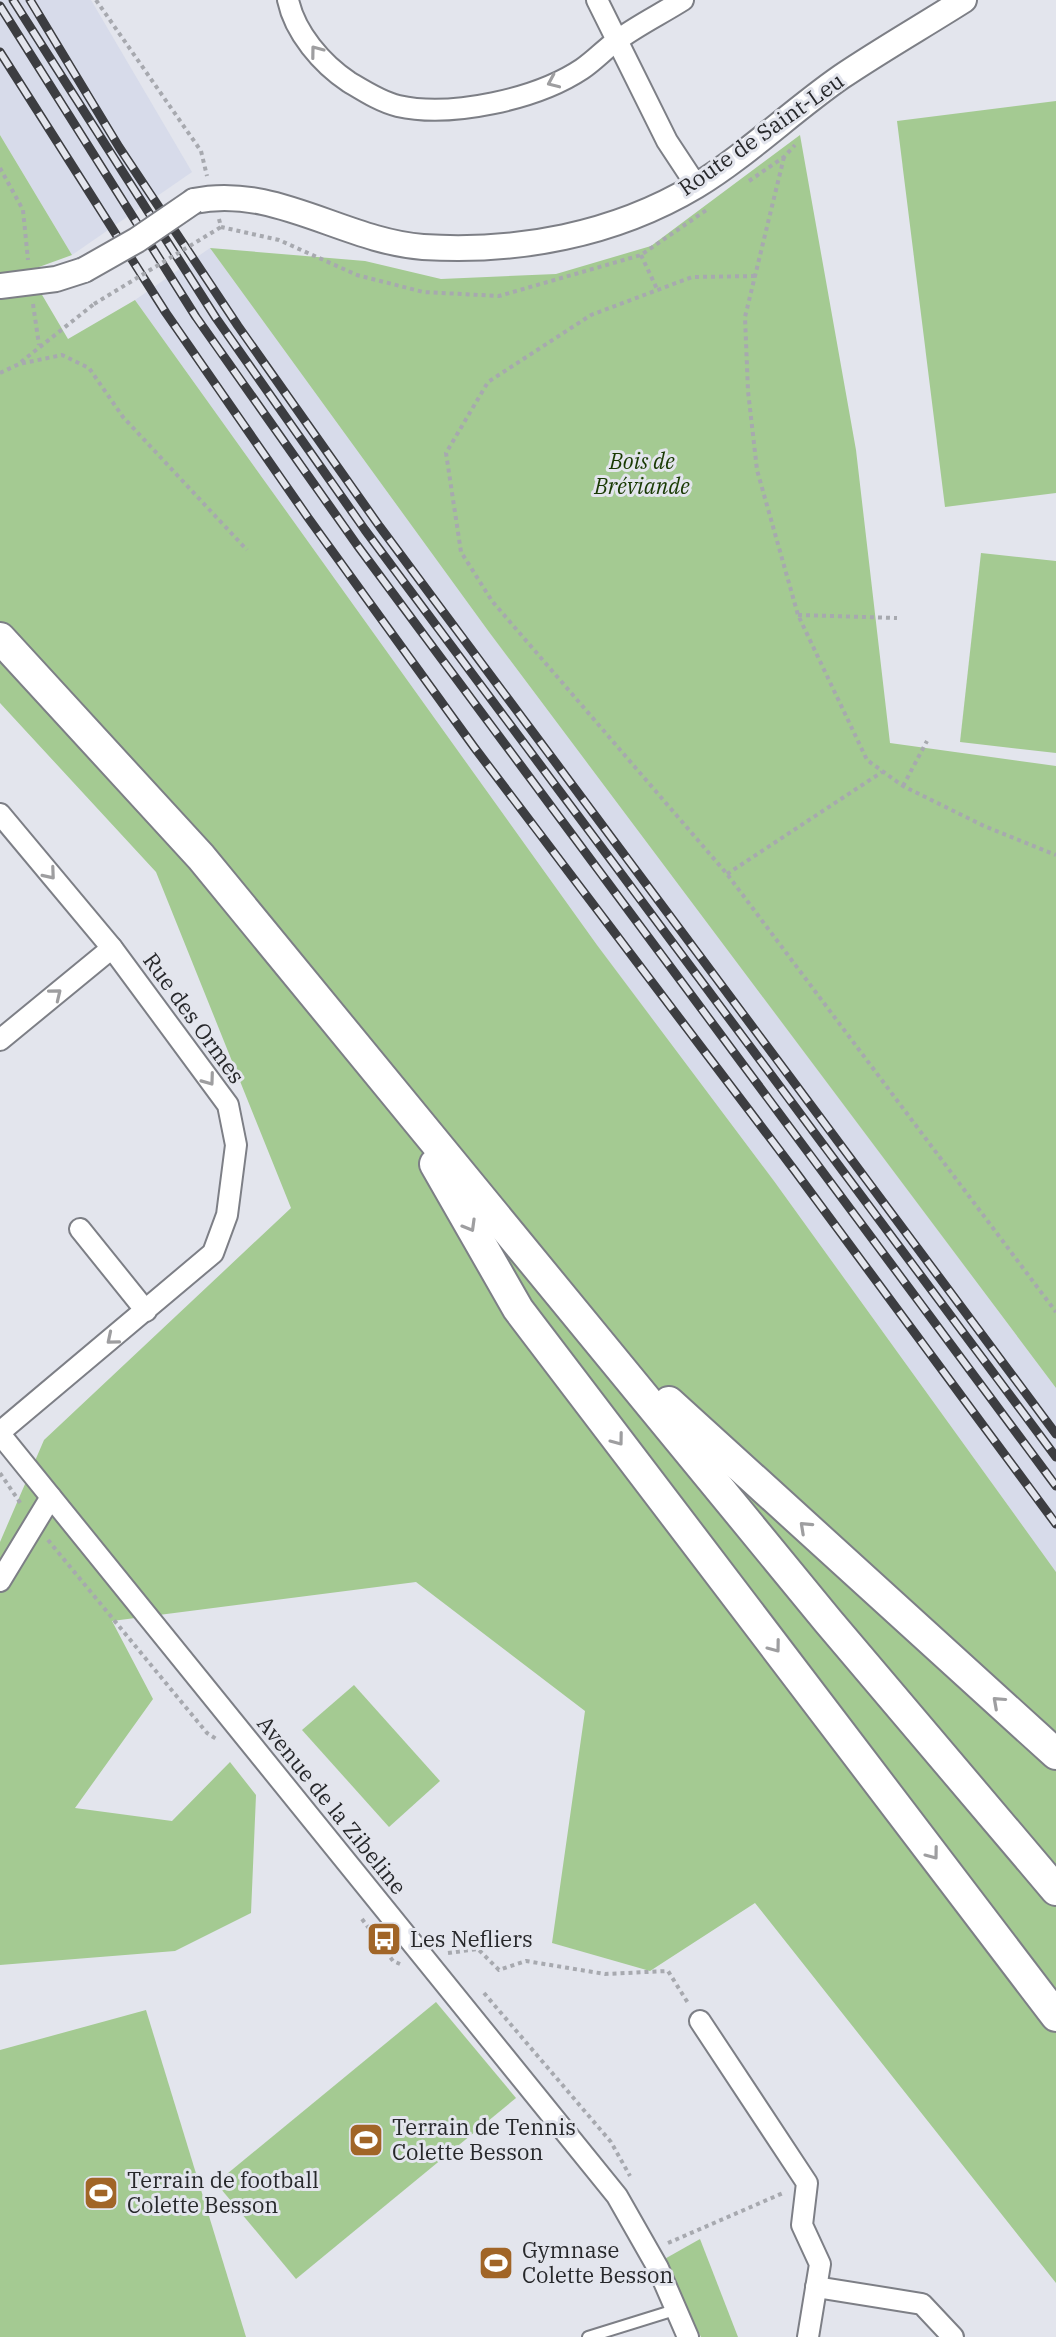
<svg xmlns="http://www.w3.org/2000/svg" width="1056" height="2337" font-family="'IBM Plex Serif',serif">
<rect width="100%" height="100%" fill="#e3e5ed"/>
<g fill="#d7dbea">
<path d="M0,0H91L192,172L72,255L0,135Z"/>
<path d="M210,248L489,632L1056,1388V1572L774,1181L597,945L135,300Z"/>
</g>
<g fill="#a4ca92">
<path d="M1056,101V493L945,507L897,121Z"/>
<path d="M0,135L72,255L28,271L68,339L135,300L597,945L774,1181L1056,1572V2283L755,1903L650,1971L552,1943L585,1711L416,1582L112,1621L153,1699L75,1808L172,1821L230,1762L256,1795L251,1913L175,1951L0,1965V1542L44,1440L291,1208L156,872L0,703Z"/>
<path d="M800,135L856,450L890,743L1056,766V1388L489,632L210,248L365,261L441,279L556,274L651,246Z"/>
<path d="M981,553L1056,561V753L960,742Z"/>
<path d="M354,1685L440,1781L389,1827L302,1730Z"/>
<path d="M436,2002L516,2098L296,2279L216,2183Z"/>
<path d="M146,2010L246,2337H0V2050Z"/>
<path d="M700,2239L738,2337H701L661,2261Z"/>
</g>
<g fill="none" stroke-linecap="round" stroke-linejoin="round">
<g stroke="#7d7f86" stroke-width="14">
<path id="service" d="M588,2337L678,2309"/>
</g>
<g stroke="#7d7f86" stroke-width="24">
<g id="minor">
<path d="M288,0C295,33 322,64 349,82C364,91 381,102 398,106C451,118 537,99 582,69C594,61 604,50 615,42C636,26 661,14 683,0"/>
<path d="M597,0L667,141L696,185"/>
<path d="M0,814L112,948L228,1105L236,1145L227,1215L213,1253L0,1432"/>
<path d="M0,1040L112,948"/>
<path d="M80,1229L146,1311"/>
<path d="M0,1434L617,2196L658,2268L688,2337"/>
<path d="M0,1581L51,1497"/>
<path d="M700,2021L807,2183L802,2225L820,2264L808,2337"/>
<path d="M816,2287L922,2304L953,2337"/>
</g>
</g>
<g stroke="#7d7f86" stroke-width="28">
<g id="tertiary">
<path d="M194,201C274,184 344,241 423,247C517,253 614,235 696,186C747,155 792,111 841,77C881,50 923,26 964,0"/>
<path d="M0,286L56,279L84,270"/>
</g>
</g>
<g stroke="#7d7f86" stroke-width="34">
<g id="primary">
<path d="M0,638L201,857L828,1621L1056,1890"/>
<path d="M435,1164L518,1309L1056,2016"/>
<path d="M669,1402L1056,1754"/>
</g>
</g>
<g stroke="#a7a9af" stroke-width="4" stroke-dasharray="4 4" stroke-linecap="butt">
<path d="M96,0L201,151L207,176"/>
<path d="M784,157L745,317L748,391L757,470L798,615L867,760L903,786L984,826L1056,855"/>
<path d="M0,168L23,210L28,260"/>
<path d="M749,181L784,157L795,145"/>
<path d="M219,219L221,227L279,240L357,275L423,292L499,296L641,255L708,209"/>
<path d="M641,255L657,289"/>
<path d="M755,276L692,277L591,315L488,382L446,453L461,552L492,601L727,874L1056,1312"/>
<path d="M33,304L39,345"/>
<path d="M21,362L94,304"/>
<path d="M0,373L19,364L62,355L89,368L123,417L247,550"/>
<path d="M798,615L897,618"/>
<path d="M903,786L927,741"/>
<path d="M727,874L882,772"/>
<path d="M0,1473L21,1504"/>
<path d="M48,1540L207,1733L218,1740"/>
<path d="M362,1919L393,1961L400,1964"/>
<path d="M448,1953L478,1949L499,1970L526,1961L605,1974L668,1971L688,2003"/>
<path d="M484,1993L611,2142L630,2176"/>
<path d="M668,2243L783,2193"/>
</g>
<use href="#service" stroke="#fff" stroke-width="10"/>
<use href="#minor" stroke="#fff" stroke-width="20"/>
<use href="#tertiary" stroke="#fff" stroke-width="24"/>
<use href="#primary" stroke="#fff" stroke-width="30"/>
<g stroke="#3c3d41" stroke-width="9">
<g id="rail">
<path d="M13,0L216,318L365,530L1056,1457"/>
<path d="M30,0L119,147L238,326L380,527L1056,1434"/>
<path d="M0,6L196,317L357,545L1056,1486"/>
<path d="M0,52L166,313L309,519L474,747L795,1171L1056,1524"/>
</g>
</g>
<use href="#rail" stroke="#e3e5ed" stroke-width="6" stroke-dasharray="18" stroke-linecap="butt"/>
<g stroke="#7d7f86" stroke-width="28" stroke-linecap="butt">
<path id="tertiary-bridge" d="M84,270L137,240L194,201"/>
</g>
<path stroke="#a7a9af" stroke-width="4" stroke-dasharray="4 4" stroke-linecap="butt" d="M94,304L221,227"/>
<use href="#tertiary-bridge" stroke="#fff" stroke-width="24"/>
</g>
<defs><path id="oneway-chevron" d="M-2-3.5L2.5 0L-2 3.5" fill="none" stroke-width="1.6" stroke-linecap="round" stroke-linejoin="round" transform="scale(2)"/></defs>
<g stroke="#9e9ea0">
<use href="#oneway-chevron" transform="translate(316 51) rotate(-127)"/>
<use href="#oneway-chevron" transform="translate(553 82) rotate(156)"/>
<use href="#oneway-chevron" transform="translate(50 874) rotate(50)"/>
<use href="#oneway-chevron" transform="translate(56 994) rotate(-39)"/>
<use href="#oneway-chevron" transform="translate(209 1080) rotate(54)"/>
<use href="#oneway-chevron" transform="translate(470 1226) rotate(60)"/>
<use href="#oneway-chevron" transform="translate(112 1339) rotate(140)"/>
<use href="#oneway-chevron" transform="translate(618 1440) rotate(53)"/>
<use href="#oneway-chevron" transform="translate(805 1527) rotate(-137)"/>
<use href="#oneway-chevron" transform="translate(775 1647) rotate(53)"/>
<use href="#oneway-chevron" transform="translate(998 1702) rotate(-138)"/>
<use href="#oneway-chevron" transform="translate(933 1854) rotate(53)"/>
</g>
<defs>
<g id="bus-square" transform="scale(1.8)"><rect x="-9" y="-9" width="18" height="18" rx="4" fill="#a16527" stroke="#e3e5ed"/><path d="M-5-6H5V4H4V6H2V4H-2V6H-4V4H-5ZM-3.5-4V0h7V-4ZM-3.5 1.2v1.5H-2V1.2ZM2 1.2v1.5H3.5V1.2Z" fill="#fff"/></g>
<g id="stadium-square" transform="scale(1.8)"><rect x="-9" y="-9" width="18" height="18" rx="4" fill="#a16527" stroke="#e3e5ed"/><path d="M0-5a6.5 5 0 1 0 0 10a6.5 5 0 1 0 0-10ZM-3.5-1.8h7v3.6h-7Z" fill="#fff"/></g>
</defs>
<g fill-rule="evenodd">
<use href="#bus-square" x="384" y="1939"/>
<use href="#stadium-square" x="366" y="2140"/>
<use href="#stadium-square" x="101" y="2193"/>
<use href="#stadium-square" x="496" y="2263"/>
</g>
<g text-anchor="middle" stroke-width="6" stroke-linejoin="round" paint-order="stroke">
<g font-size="22" fill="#27282b" stroke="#e3e5ed">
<text transform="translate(761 134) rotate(-35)" y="8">Route de Saint-Leu</text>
<text transform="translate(194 1018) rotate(54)" y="8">Rue des Ormes</text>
<text transform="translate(332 1805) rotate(51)" y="8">Avenue de la Zibeline</text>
</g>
<g font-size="22" font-style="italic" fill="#193a03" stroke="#e3e5ed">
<text x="642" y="469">Bois de<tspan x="642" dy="25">Bréviande</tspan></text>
</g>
<g font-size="22" fill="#27282b" stroke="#e3e5ed" text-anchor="start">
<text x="410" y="1947">Les Nefliers</text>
<text x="392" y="2135">Terrain de Tennis<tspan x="392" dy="25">Colette Besson</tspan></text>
<text x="127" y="2188">Terrain de football<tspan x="127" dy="25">Colette Besson</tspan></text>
<text x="522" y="2258">Gymnase<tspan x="522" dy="25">Colette Besson</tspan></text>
</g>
</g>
</svg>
